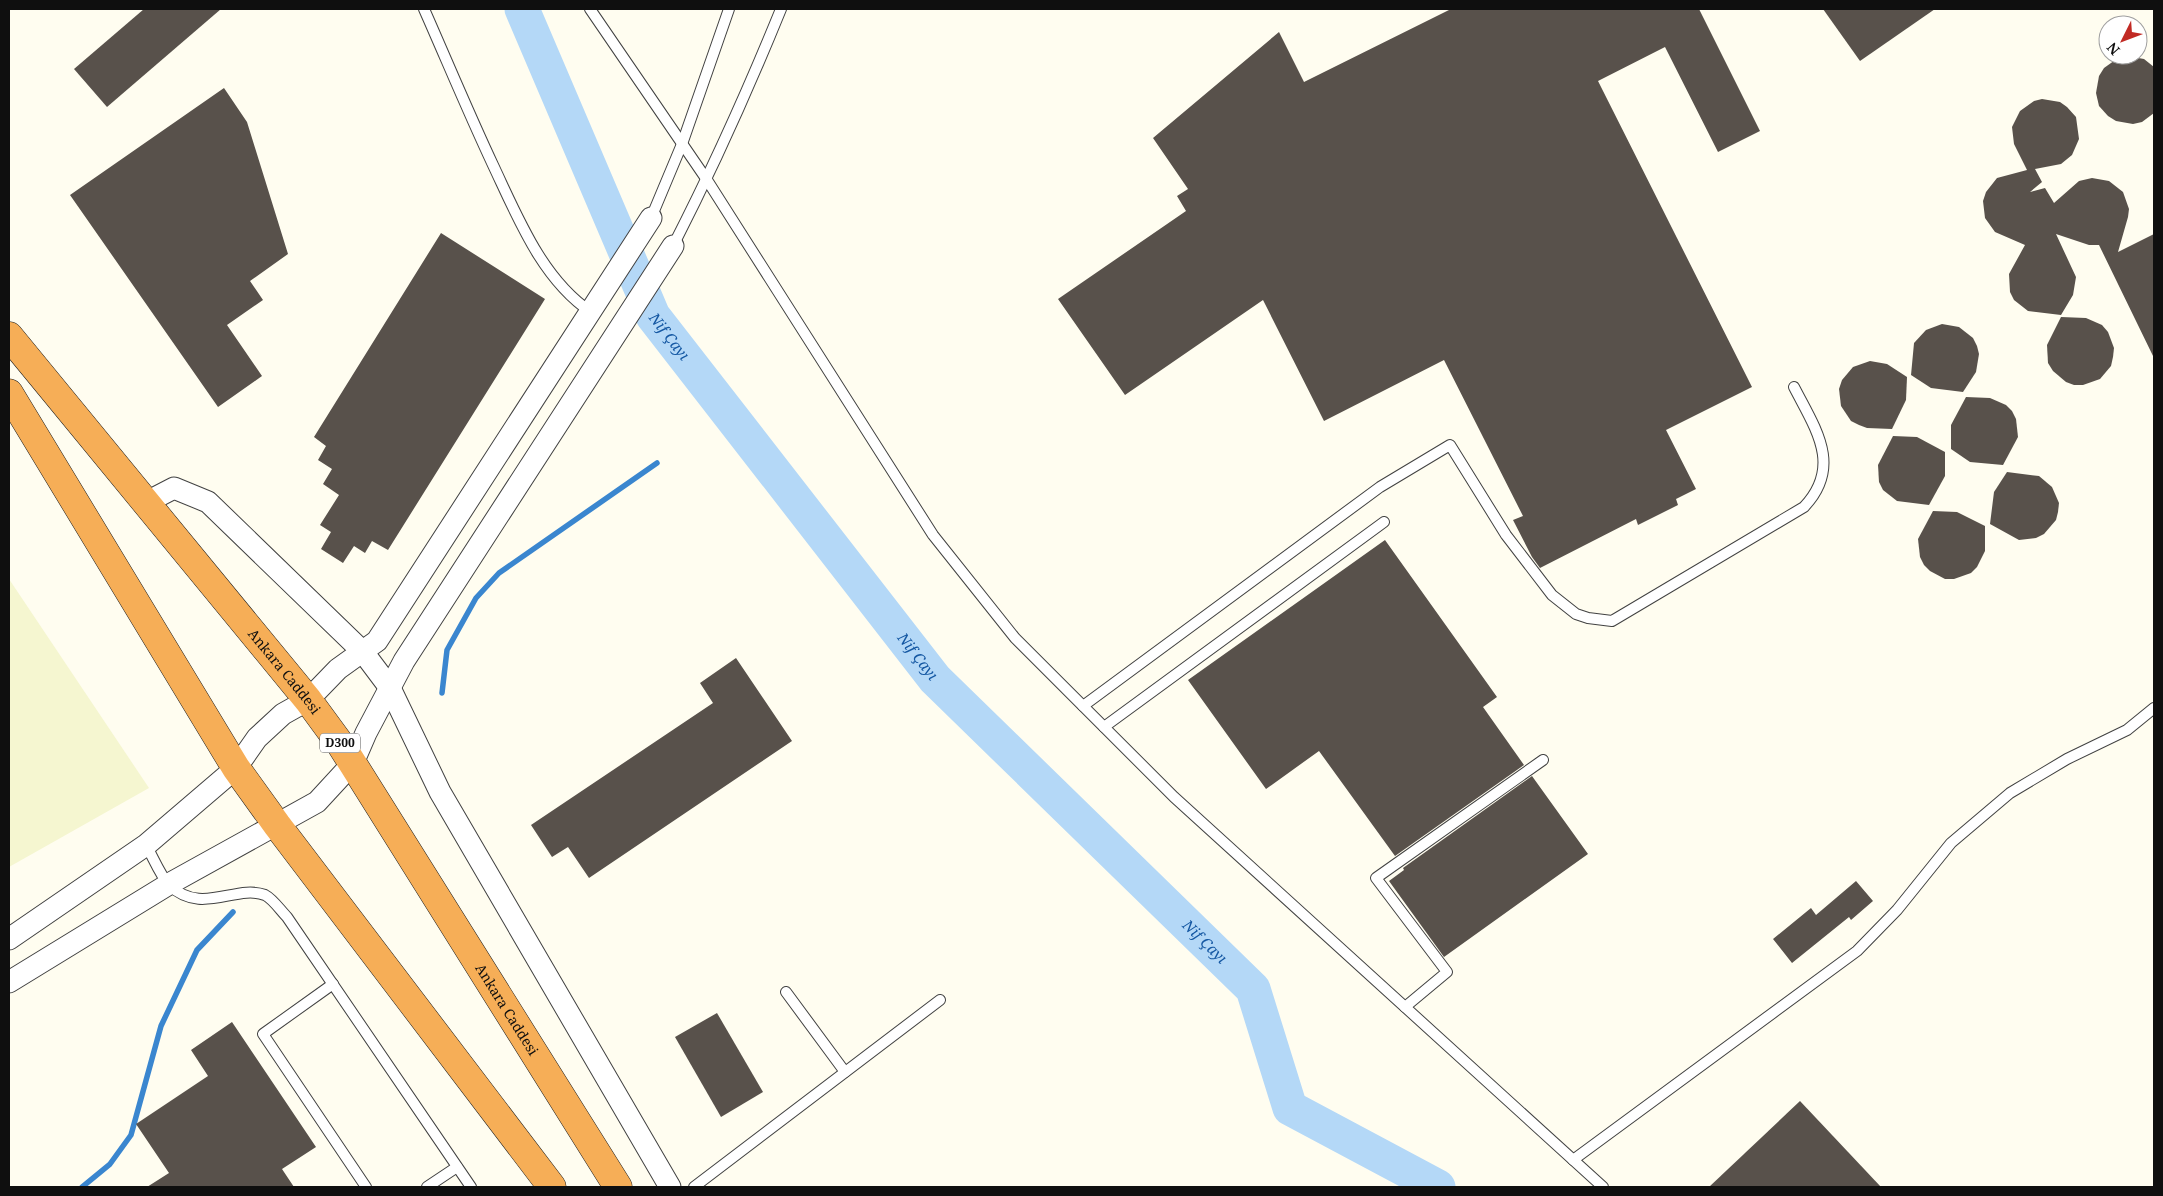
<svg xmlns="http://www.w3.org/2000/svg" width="2163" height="1196" font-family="'Noto Serif',serif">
<rect width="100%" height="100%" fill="#fffdf0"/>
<path fill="#f5f6d0" d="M9,579L149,788L9,867Z"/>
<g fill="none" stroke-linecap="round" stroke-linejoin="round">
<g stroke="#3a86cf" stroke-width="5.5">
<path d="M442,693L447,650L476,598L499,573L657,463"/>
<path d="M82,1187L110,1164L131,1135L161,1026L197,950L233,912"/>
</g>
<path stroke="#b4d8f7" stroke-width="35" id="s1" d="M522,9L653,316L935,679L1253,989L1290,1108L1438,1187"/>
</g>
<g fill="#58514b">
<path d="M144,9H221L107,107L74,69Z"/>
<path d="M1451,9H1699L1760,131L1718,152L1665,47L1598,81L1752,387L1666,430L1696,489L1676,499L1678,505L1638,525L1636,519L1540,568L1532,557L1513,520L1523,516L1444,360L1324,421L1263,300L1125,395L1058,299L1186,211L1177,196L1188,189L1153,138L1279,32L1304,82Z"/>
<path d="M1823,9H1935L1860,61Z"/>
<path d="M2127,56L2144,59L2154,67V113L2142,122L2133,124L2116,121L2108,116L2099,106L2096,93L2099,76L2104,68L2118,58Z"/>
<path d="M224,88L247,122L288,254L250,281L263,300L227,325L262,376L218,407L70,195Z"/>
<path d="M2042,99L2060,102L2067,107L2076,117L2079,139L2072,155L2061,164L2035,169L2042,182L2030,192L2045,188L2054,203L2079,181L2092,178L2109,181L2123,192L2129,209L2128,217L2118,252L2154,234V358L2099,245H2089L2056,234L2076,277L2073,295L2061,315L2028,311L2014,300L2010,292L2009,274L2025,245L1995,232L1985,218L1983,201L1986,192L1997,178L2027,170L2014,144L2012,127L2020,111L2034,101Z"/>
<path d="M441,233L545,299L388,550L372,541L365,553L354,546L343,563L321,549L331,532L320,525L339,495L323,484L332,469L318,460L326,446L314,437Z"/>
<path d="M2061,317L2086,318L2102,325L2108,332L2114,348L2113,357L2111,366L2100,379L2083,385H2074L2066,382L2053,371L2048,363L2047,345Z"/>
<path d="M1942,324L1959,327L1973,338L1977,346L1979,354L1976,372L1963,392L1931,388L1911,375L1914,343L1926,330Z"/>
<path d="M1870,361L1887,364L1907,377L1906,400L1892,429L1867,428L1859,425L1851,421L1841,406L1839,389L1842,380L1853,367Z"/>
<path d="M1966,397L1990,398L2006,405L2012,411L2016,419L2018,437L2003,465L1970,462L1951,449V425Z"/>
<path d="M1893,436L1917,437L1945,452V476L1929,505L1897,501L1883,490L1879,482L1878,465Z"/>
<path d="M2007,472L2039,476L2052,487L2059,503L2058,512L2056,520L2044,534L2036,538L2019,540L1990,524L1994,492Z"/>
<path d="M1933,511L1957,512L1985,526V551L1977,567L1971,573L1954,579H1945L1930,571L1924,565L1920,557L1918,539Z"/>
<path d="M1385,540L1497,697L1483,707L1524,765L1395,856L1319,751L1266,789L1188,680Z"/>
<path d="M736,658L792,741L589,878L568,847L552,857L531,825L713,703L700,683Z"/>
<path d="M1532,776L1588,854L1444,957L1389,881L1404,870L1403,868Z"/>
<path d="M1856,881L1873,901L1851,920L1849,917L1792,963L1773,939L1811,908L1816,915Z"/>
<path d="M717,1013L763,1092L721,1117L675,1037Z"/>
<path d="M232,1022L316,1147L282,1169L294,1187H147L169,1173L136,1124L208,1076L191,1050Z"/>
<path d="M1800,1101L1881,1187H1709Z"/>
</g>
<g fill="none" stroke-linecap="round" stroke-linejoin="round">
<g stroke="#424242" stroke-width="12">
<g id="lane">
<path d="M424,9C447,61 469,114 493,165C518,218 542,279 591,312"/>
<path d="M590,9L707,180L933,535L1015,638L1174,797L1603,1187"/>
<path d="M651,218L682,144L729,9"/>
<path d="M673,246C713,168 748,90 781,9"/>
<path d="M1083,706L1380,487L1450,445L1506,535L1552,595L1576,614L1588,618L1612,621L1804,507C1843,466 1815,428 1794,387"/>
<path d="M1104,727L1384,522"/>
<path d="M146,845C153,857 160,875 169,885C202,916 235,884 265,895C273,899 281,911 287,917L471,1187"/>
<path d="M333,984L263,1034L366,1187"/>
<path d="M786,992L845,1072"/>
<path d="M1405,1007L1447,972L1376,878L1543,760"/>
<path d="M1573,1160L1857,951L1897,910L1951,843L2010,793L2067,759L2127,730L2154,708"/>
<path d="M427,1187L457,1167"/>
<path d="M694,1187L940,1000"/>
</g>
</g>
<g stroke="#424242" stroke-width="23">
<g id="street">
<path d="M145,503L174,488L208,502L363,652L390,688L440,792L670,1187"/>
<path d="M9,939L146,845L236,768L257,738L283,714L308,700L338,669L377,641L651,218"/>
<path d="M9,982L169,884L317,802L353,763L366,733L404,661L673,246"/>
</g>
</g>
<g stroke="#202020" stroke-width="29">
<g id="highway">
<path id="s2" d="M9,336L308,700L341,745L618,1187"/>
<path d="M9,393L236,768L277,825L552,1187"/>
</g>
</g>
<use href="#lane" stroke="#fff" stroke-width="10"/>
<use href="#street" stroke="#fff" stroke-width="21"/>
<use href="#highway" stroke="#f6ae57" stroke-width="28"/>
</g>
<g text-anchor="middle" stroke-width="5" stroke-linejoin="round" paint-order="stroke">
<rect fill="#fff" stroke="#575757" stroke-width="1" x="320" y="733.5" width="40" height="19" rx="4"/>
<g font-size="12" font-weight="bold" fill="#0f0f0f">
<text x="340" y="747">D300</text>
</g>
<g font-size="14" fill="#0f0f0f" stroke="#fff">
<text dy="5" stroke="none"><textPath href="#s2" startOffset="434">Ankara Caddesi</textPath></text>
<text dy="5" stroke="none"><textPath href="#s2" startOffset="839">Ankara Caddesi</textPath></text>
</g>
<g font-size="15" font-style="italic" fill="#1558a3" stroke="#fff">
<text dy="5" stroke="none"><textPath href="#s1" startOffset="360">Nif Çayı</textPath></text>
<text dy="5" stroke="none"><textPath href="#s1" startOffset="765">Nif Çayı</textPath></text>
<text dy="5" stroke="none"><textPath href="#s1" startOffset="1170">Nif Çayı</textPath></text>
</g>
</g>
<rect width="2163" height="1196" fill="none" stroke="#0f0f0f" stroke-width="20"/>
<g transform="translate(2123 40) rotate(228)"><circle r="24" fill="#ffffff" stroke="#9f9f9f"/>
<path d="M0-4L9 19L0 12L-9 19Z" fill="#c12a24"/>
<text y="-8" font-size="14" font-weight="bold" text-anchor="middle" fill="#0f0f0f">N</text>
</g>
</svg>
